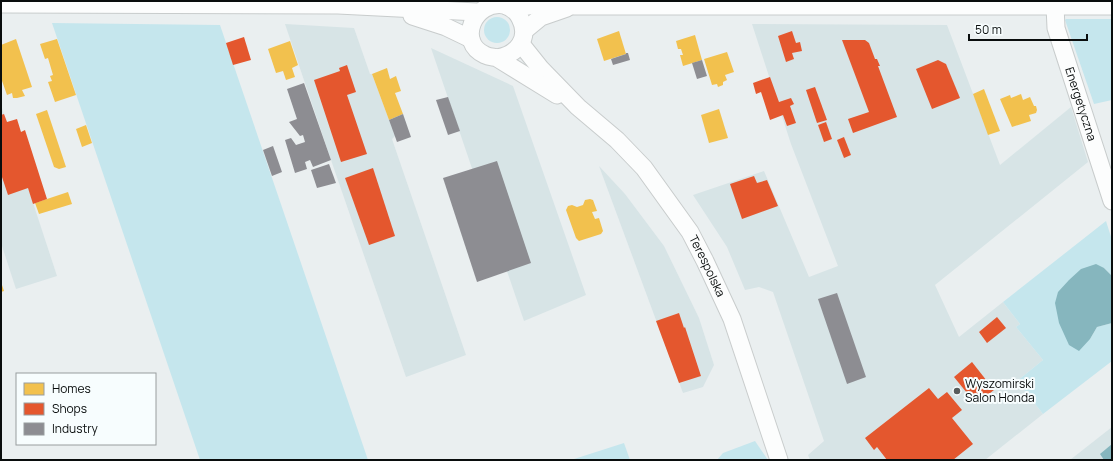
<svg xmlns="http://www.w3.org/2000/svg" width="1113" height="461" font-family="Manrope,sans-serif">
<rect width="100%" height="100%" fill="#eaeff0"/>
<g fill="#d7e4e6">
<path d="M285,24L354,28L370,74H372L395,136L392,139L466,355L406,377L331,160Z"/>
<path d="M752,24L947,25L1000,165L1071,107L1088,162L935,285L959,337L1003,302L1020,324L1016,327L1043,360L1017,381L1043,414L985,460H810L808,455L824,441L773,292L759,287L745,290L727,247L693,195L764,171L809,277L838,266L791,144Z"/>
<path d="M431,48L513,86L586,295L524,321Z"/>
<path d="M1,105L57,276L16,289L1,243Z"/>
<path d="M599,166L625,194L664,246L699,318L714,365L703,387L683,393Z"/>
<path d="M1112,427V460H1070Z"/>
</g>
<g fill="#c5e6ed">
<circle cx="497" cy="30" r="13"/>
<path d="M1066,19H1112V100L1094,104L1065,20Z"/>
<path d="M52,23L220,25L368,460H200Z"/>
<path d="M1106,221L1112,240V276L1104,268L1090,339L1097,327L1112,323V361L1043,414L1017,381L1043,360L1016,327L1020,324L1003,302Z"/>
<path d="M755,441L768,460H717L723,453Z"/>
<path d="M624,443L630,460H571Z"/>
</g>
<g fill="#86b6be">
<path d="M1096,264L1104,268L1112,276V323L1097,327L1090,339L1079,351L1069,345L1059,323L1055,303L1058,292L1069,280L1081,269Z"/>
<path d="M1112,444V460H1104L1100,454Z"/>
</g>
<g fill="#f2c14e">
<path d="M619,31L626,54L604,61L597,39Z"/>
<path d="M695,35L702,60L683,66L680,55H683L681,49H678L676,41Z"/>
<path d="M16,39L32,87L22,90L25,96L17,98H13L12,93L7,95L1,78V45Z"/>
<path d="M57,39L76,95L55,102L48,82L52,81L50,76L53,75L48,58L45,59L40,44Z"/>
<path d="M290,41L298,65L292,68L295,77L286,80L283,71L276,73L268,49Z"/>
<path d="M727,52L734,72L725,75L727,80L723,82V85L718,87L717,84L712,85L704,59Z"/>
<path d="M387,68L390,79L396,76L401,91L395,93L403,114L389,120L372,74Z"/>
<path d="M984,89L1000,131L988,135L973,94Z"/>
<path d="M1021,94L1023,100L1030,97L1034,106H1036L1037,110L1036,113L1029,115L1031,121L1012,127L1000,99L1010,95L1011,98Z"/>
<path d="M719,109L728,138L709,143L701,115Z"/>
<path d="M47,110L66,167L59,169L54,167L36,114Z"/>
<path d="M86,125L92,143L82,147L76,129Z"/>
<path d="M68,192L72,204L39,214L35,203Z"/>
<path d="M590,199L593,200L597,211L592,212L595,219L599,218L603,231L601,234L579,241L576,238L566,210L568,206L572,205L577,207L583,205L585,200Z"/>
<path d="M1,282L4,291L1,292Z"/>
</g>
<g fill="#e4572e">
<path d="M792,31L796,43L800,42L802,51L792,53L794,59L786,62L778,36Z"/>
<path d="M244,37L251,60L233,65L226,43Z"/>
<path d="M842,40H865L869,43L875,59H877L880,66H878L897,117L853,133L848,119L869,112Z"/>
<path d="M938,60L946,64L960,98L932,109L916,69Z"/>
<path d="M347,65L356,92L347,95L367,154L341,162L314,80L340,71L339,68Z"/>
<path d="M770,77L779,102L791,98L794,104L790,106L796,123L787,126L783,115L770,120L761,92L756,94L753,83Z"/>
<path d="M815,87L827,120L817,123L806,90Z"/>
<path d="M4,114L7,122L17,119L21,132L25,130L47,199L33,204L28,188L8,195L1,174V115Z"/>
<path d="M826,122L832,139L824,142L818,125Z"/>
<path d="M844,137L851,155L844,158L837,140Z"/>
<path d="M373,168L395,236L369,245L345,178Z"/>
<path d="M754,176L757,183L767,180L778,206L742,219L730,184Z"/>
<path d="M679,313L684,328L685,327L701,376L679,383L656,321Z"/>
<path d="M997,317L1006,328L987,343L979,332Z"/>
<path d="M972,362L994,390L976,404L954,377Z"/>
<path d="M929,388L938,399L947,392L962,410L952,418L973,444L953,460H887L877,447L874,450L865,438Z"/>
</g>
<g fill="#8d8d92">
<path d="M626,53H628L630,60L613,65L611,59L626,54Z"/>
<path d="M702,60L707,76L697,79L692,63Z"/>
<path d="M304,83L331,160L313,167L310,160L305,162L307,169L295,173L285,140L291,138L296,145L305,142L303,135L300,136L289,122L297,119L287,89Z"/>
<path d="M448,97L460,131L448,135L436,100Z"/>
<path d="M403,114L411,137L397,142L389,120Z"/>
<path d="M273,146L282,172L272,176L263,150Z"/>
<path d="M497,161L531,263L477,282L443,178Z"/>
<path d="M329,164L336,183L317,188L311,170Z"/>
<path d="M837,293L866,377L847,384L818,299Z"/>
</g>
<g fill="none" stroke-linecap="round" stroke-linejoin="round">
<g stroke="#c8cccc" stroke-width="19">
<g id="minor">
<path d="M1,4L338,5L477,12"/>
<path id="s1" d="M1055,6L1056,28L1112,201"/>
<path d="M513,9L544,3L575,6H1112"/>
<path d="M412,16L446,27L471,39"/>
<path d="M524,31L541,17L567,8"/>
<path id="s2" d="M521,44L541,69L578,107L617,140L644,168L690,232L705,261L732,319L779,460"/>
<path d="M497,58C516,55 531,39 520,18C517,12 511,7 504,5C474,0 456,42 485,55C489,57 493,57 497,58L557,95"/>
</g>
</g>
<use href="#minor" stroke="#fcfdfd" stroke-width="17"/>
</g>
<circle fill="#585c5c" stroke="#f7fdfe" stroke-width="1.5" cx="957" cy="391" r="4"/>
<g text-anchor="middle" stroke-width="4" stroke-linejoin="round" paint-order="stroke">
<g font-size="12" fill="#090d0d" stroke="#f7fdfe">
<text dy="4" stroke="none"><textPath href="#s1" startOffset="102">Energetyczna</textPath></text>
<text dy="4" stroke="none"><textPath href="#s2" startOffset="292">Terespolska</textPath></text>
</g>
<g font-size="12" fill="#090d0d" stroke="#f7fdfe" text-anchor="start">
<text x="965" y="388">Wyszomirski<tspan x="965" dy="14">Salon Honda</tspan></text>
</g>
</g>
<rect width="1113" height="461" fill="none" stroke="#090d0d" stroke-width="4"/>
<rect x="16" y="373" width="140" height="72" fill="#f7fdfe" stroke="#989d9e"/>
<rect x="24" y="383" width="20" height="12" fill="#f2c14e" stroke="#989d9e"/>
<text x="52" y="393" font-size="12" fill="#090d0d">Homes</text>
<rect x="24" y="403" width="20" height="12" fill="#e4572e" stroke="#989d9e"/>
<text x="52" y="413" font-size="12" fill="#090d0d">Shops</text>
<rect x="24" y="423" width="20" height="12" fill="#8d8d92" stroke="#989d9e"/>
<text x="52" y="433" font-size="12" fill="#090d0d">Industry</text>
<path d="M969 34v6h118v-6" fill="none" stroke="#090d0d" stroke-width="2"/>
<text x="975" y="34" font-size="12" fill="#090d0d" stroke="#f7fdfe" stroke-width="3" paint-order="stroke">50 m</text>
</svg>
